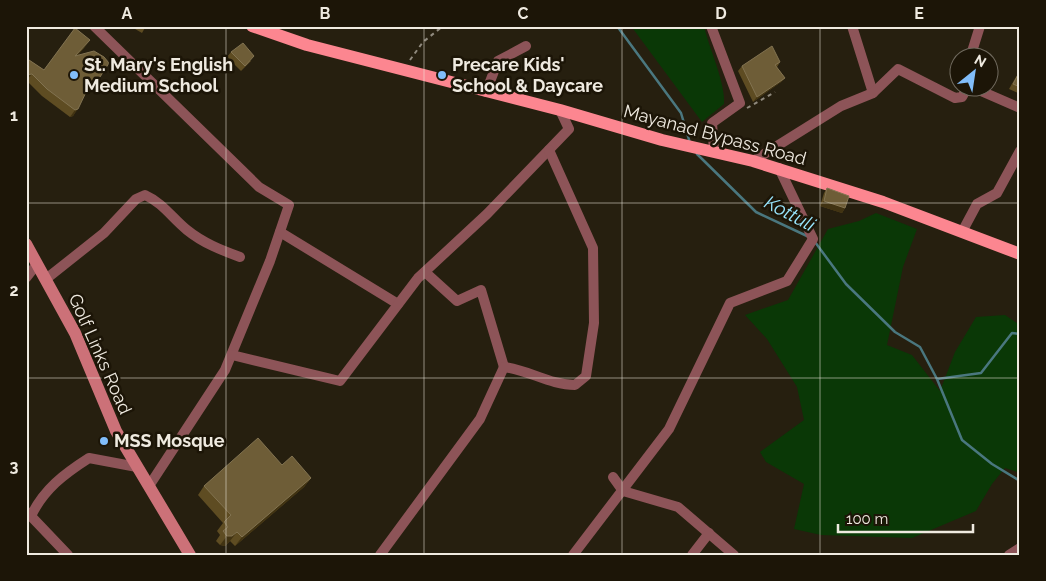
<svg xmlns="http://www.w3.org/2000/svg" width="1046" height="581" font-family="Raleway,sans-serif">
<rect width="100%" height="100%" fill="#261f0f"/>
<g fill="#0a3806">
<path d="M631,26H704C709,48 726,84 724,104L702,122Z"/>
<path d="M876,213L917,229L903,267L887,345L912,355L940,391L955,352L976,317L1005,315L1020,325V473L1005,468L992,484L976,511L912,538L821,535L794,529L804,484L766,462L760,452L804,420L797,387L767,339L745,315L788,300L828,229L859,221Z"/>
</g>
<g fill="none" stroke-linecap="round" stroke-linejoin="round">
<g stroke="#4a777f" stroke-width="2.5">
<path d="M617,26L681,113L690,143"/>
<path d="M697,154L756,212L807,236"/>
<path d="M815,242L846,284L895,332L920,347L937,379L981,373L1012,333L1020,334"/>
<path d="M937,379L962,440L992,464L1020,481"/>
</g>
<g stroke="#908a7e" stroke-width="2" stroke-dasharray="4 4" stroke-linecap="butt">
<path d="M410,60L423,42L443,26"/>
<path d="M747,108L775,92"/>
</g>
<g stroke="#8d5458" stroke-width="10">
<path d="M94,26L259,187L289,205L270,261L225,370L149,486"/>
<path d="M711,26L740,103L712,123L714,151"/>
<path d="M852,26L873,93"/>
<path d="M970,58L980,26"/>
<path d="M974,88L1020,108"/>
<path d="M486,92L498,61L526,46"/>
<path d="M753,161L841,106L873,93L898,69L955,98L962,97L967,88"/>
<path d="M280,232L398,304"/>
<path d="M962,232L977,204L997,193L1020,151"/>
<path d="M425,272L457,301L481,290L504,367"/>
<path d="M26,278L37,264"/>
<path d="M46,279L104,233L136,199L145,195C163,203 172,218 187,230C203,243 221,250 240,257"/>
<path d="M232,355L340,381L418,278L487,214L569,129L560,110"/>
<path d="M613,477L623,491L678,507L734,555"/>
<path d="M27,512L68,555"/>
<path d="M31,516C44,489 64,474 89,458L137,467"/>
<path d="M380,555L480,419L504,367C529,370 550,385 575,385L586,376L594,323L593,248L549,150"/>
<path d="M573,555L669,429L730,303L787,281L813,239L779,168"/>
<path d="M692,555L709,533"/>
<path d="M1009,555L1020,548"/>
</g>
<path stroke="#cc7178" stroke-width="12" d="M26,244L75,333L116,431L190,555"/>
<path stroke="#fc8690" stroke-width="12" d="M252,26L307,45L560,110L662,140L753,161L883,202L1020,254"/>
</g>
<g fill="#5e4c22">
<path d="M130,26H146L142,33Z"/>
<path d="M85,47L77,56L95,84L86,93L73,116L70,117L42,96L27,81L26,58L44,70Z"/>
<path d="M231,52L251,61L241,71L227,57Z"/>
<path d="M780,62L777,67L785,78L781,82L753,102L738,71L742,66Z"/>
<path d="M1020,70V94L1009,89Z"/>
<path d="M827,188L845,208L842,213L820,206L824,193Z"/>
<path d="M282,465L311,478L304,487L235,546L230,541L225,546L220,545L216,541L220,535L217,531L223,523L198,495L204,486Z"/>
</g>
<g fill="#413312">
<path d="M90,40L85,47L70,63L75,56Z"/>
<path d="M32,74L26,81V75Z"/>
<path d="M100,77L95,84L83,95L88,88Z"/>
<path d="M785,78L781,82L753,102L757,97Z"/>
<path d="M78,109L73,116L70,117L75,110Z"/>
<path d="M824,201L845,208L842,213L820,206Z"/>
<path d="M311,478L304,487L235,546L242,537Z"/>
<path d="M237,532L230,541L225,546L220,545L227,536Z"/>
</g>
<g fill="#6e5d37" stroke="#827351">
<path d="M75,28L90,40L75,56L94,51L104,57L109,63L100,77L88,88L78,109L75,110L47,89L32,74L26,75V58L44,70Z"/>
<path d="M243,43L254,56L245,66L231,52Z"/>
<path d="M772,46L780,62L775,65L785,78L757,97L742,66Z"/>
<path d="M1020,71V87L1013,84Z"/>
<path d="M827,188L849,196L845,208L824,201Z"/>
<path d="M258,438L282,465L292,456L311,478L242,537L237,532L232,536H227L223,531L228,527L224,522L231,515L204,486Z"/>
</g>
<path fill="none" stroke="#efeae0" stroke-width="1" stroke-opacity="0.55" d="M226,26V555M424,26V555M622,26V555M820,26V555M26,203H1020M26,378H1020"/>
<g fill="#81bdfa" stroke="#1c1507" stroke-width="2">
<circle cx="74" cy="75" r="5"/>
<circle cx="442" cy="75" r="5"/>
<circle cx="104" cy="441" r="5"/>
</g>
<g text-anchor="middle" stroke-width="5" stroke-linejoin="round" paint-order="stroke">
<g font-size="18" font-weight="bold" fill="#efeae0" stroke="#1c1507" text-anchor="start">
<text x="84" y="71">St. Mary's English<tspan x="84" dy="21">Medium School</tspan></text>
<text x="452" y="71">Precare Kids'<tspan x="452" dy="21">School &amp; Daycare</tspan></text>
<text x="114" y="447">MSS Mosque</text>
</g>
<g font-size="18" fill="#efeae0" stroke="#1c1507">
<text transform="translate(715 135) rotate(15)" y="6">Mayanad Bypass Road</text>
<text transform="translate(100 354) rotate(66)" y="6">Golf Links Road</text>
</g>
<g font-size="19" font-style="italic" fill="#99e6fe" stroke="#1c1507">
<text transform="translate(790 213) rotate(28)" y="7">Kottuli</text>
</g>
</g>
<rect width="1046" height="581" fill="none" stroke="#1c1507" stroke-width="55"/>
<g transform="translate(974 72) rotate(30)"><circle r="24" fill="#1c1507" stroke="#706a5e"/>
<path d="M0-4L9 19L0 12L-9 19Z" fill="#81bdfa"/>
<text y="-8" font-size="14" font-weight="bold" text-anchor="middle" fill="#efeae0">N</text>
</g>
<path d="M838 524v8h135v-8" fill="none" stroke="#efeae0" stroke-width="2.5"/>
<text x="846" y="524" font-size="15" fill="#efeae0" stroke="#1c1507" stroke-width="4" paint-order="stroke">100 m</text>
<rect x="28" y="28" width="990" height="526" fill="none" stroke="#efeae0" stroke-width="2"/>
<g font-size="16" text-anchor="middle" font-weight="bold" fill="#efeae0">
<text x="127" y="19">A</text>
<text x="325" y="19">B</text>
<text x="523" y="19">C</text>
<text x="721" y="19">D</text>
<text x="919" y="19">E</text>
<text x="14" y="121">1</text>
<text x="14" y="296">2</text>
<text x="14" y="472">3</text>
</g>
</svg>
